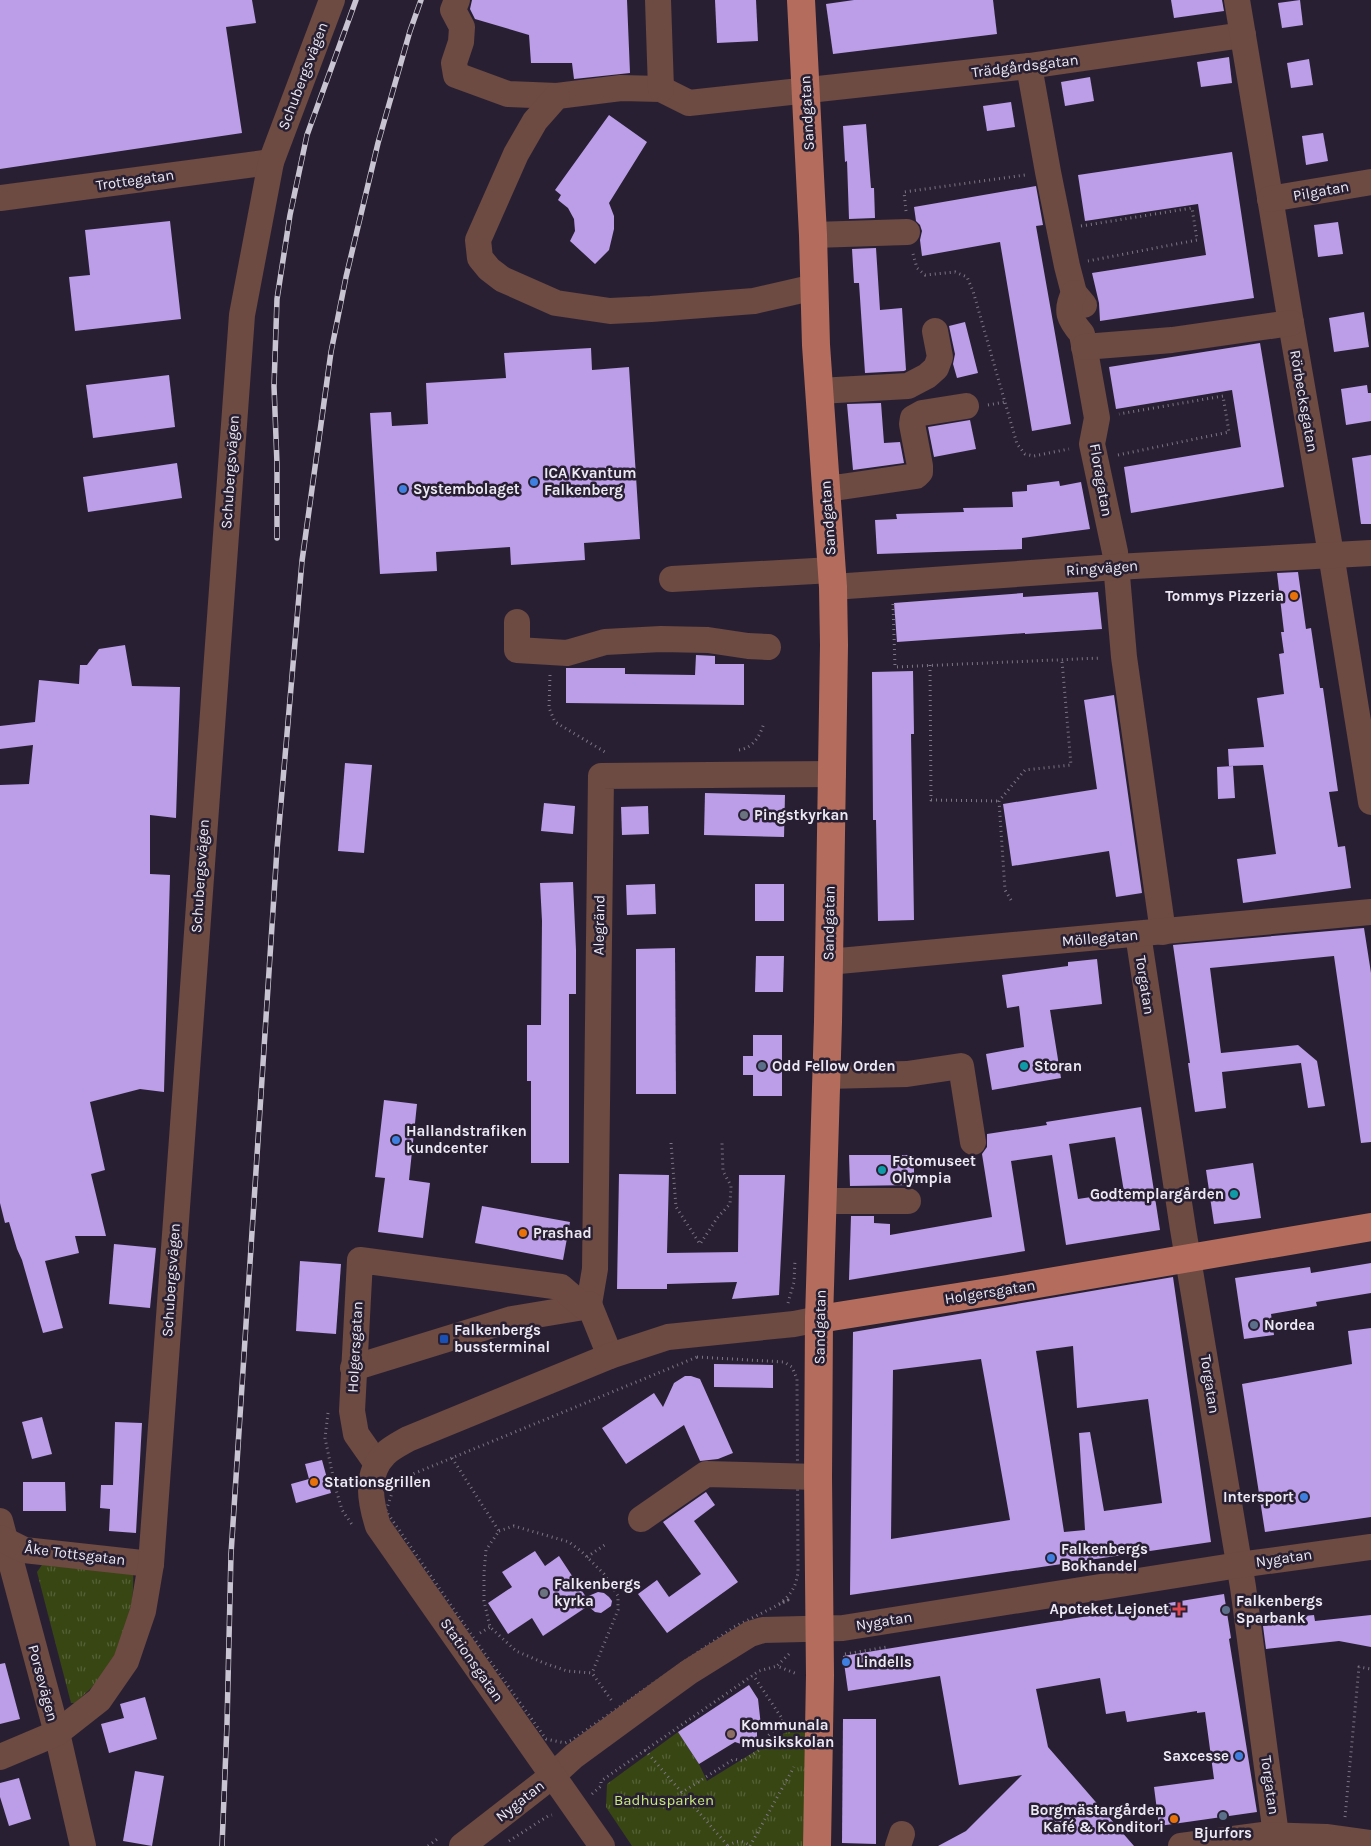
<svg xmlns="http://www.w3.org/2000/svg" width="1371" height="1846" font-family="Karla,sans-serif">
<defs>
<pattern id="park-tufts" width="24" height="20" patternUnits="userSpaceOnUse" patternTransform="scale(1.25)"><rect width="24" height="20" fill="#384613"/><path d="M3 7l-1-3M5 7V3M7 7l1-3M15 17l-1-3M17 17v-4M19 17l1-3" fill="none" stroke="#556136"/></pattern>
</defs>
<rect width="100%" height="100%" fill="#282032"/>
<g fill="url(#park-tufts)">
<path d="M44,1562L133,1571C135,1606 125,1644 105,1673C96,1684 85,1694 75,1703H71L37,1572Z"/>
<path d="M807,1719L803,1846H632L606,1807L607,1784L678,1732L699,1764L707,1781Z"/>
</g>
<g fill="#bb9de8" fill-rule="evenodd">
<path d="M0,0H252L256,23L226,27L242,133L0,169Z"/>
<path d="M472,0H627L630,73L574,79L572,63H531L529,35L475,19L470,9Z"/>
<path d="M715,0H756L758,41L717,43Z"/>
<path d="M854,0H993L997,34L833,54L826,4Z"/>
<path d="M1171,0H1222L1224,11L1174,18Z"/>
<path d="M1300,0L1303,25L1282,28L1278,3Z"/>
<path d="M1229,57L1232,83L1201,87L1197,62Z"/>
<path d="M1309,59L1313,85L1291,88L1287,63Z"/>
<path d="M1090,77L1094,101L1065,106L1061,82Z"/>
<path d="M1011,102L1015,127L987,131L983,106Z"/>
<path d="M609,115L647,142L609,203L614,216V229L609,250L595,264L570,241L575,231L574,219L568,208L558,200L561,195L555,190Z"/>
<path d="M866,124L871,188H874L875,218L849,219L847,161L845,162L843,126Z"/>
<path d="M1323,133L1328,161L1306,165L1302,136Z"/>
<path d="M1232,152L1254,298L1100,321L1099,303L1092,273L1206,255L1198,204L1085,221L1078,175Z"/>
<path d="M1036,186L1043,225L1036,226L1071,424L1032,431L1000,242L922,256L920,240L922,231L920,225L916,221L914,207Z"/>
<path d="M170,221L181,319L75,331L69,277L90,275L85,230Z"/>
<path d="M1338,222L1343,254L1318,257L1314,225Z"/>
<path d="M876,248L880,310L902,308L906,370L904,371L865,373L859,283H854L852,249Z"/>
<path d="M1364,312L1369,347L1334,352L1329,318Z"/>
<path d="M965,322L978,373L957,378L953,364L955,354L949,326Z"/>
<path d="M1260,343L1284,487L1131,513L1124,467L1241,447L1232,390L1116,409L1109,367Z"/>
<path d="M591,348L592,370L629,367L640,539L584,543L585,560L511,565L510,547L436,552L437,571L380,574L370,413L391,412L392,426L428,424L426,383L506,378L504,353Z"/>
<path d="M169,375L175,427L93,438L86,385Z"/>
<path d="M1367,385L1368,393H1371V421L1346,425L1341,389Z"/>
<path d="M881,403L884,443L900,442L904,463L853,470L847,404Z"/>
<path d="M970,420L976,449L934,457L928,427Z"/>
<path d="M1371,455V524H1361L1352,458Z"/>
<path d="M177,463L182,498L88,512L83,477Z"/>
<path d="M1059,481L1060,486L1081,482L1090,529L1022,538V549L877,554L875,520L897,519L896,514L964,512L963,508L1013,507L1012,492L1027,491V485Z"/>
<path d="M1298,572L1306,629L1311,628L1320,688H1323L1338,791L1329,792L1338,847L1345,846L1351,888L1243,903L1237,859L1276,854L1263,765L1229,766L1228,749L1264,747L1257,698L1284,694L1279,654L1284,653L1281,632H1284L1277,573Z"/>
<path d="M1098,592L1102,629L1025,634V633L897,642L894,603L1023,593V597Z"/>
<path d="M125,645L132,686L180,687L176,818L150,815V874L170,875L164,1092L140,1089L90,1102L105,1170L91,1174L106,1236H75L79,1253L45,1261L63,1328L43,1333L22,1260L17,1249L9,1222L5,1223L0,1203V785L29,784L33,745L0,749V726L35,722L39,680L79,684L80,665H87L99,649Z"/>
<path d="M696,655L715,656V664H744V705L566,703V668H625V674L695,675Z"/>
<path d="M913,671L914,734H911L914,920L878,921L876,820H873L872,672Z"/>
<path d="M1114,695L1142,893L1116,897L1109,851L1012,866L1003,804L1097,789L1084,700Z"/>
<path d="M345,763L372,765L364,853L338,851Z"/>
<path d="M1233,766L1235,798L1218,799L1217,767Z"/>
<path d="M705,793L785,795L784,837L704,835Z"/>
<path d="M544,803L575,806L573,834L541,831Z"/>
<path d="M648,806L649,834L622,835L621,807Z"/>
<path d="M573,882L576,950V994H569V1163H531V1081H527V1025H541L542,921L540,883Z"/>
<path d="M655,884L656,914L627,915L626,885Z"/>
<rect x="755" y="884" width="29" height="37"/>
<path d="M1364,928L1371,973V1142L1361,1143L1334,956L1210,968L1221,1053L1298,1045L1317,1061L1325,1106L1308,1108L1301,1063L1222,1072L1226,1108L1195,1112L1188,1063H1190L1173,945Z"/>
<path d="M675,948L676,1094H636V949Z"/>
<path d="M756,956H784L783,992H755Z"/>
<path d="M1097,959L1102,1004L1050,1010L1061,1078L992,1090L986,1054L1024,1047L1019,1006L1007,1008L1002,975L1068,966V962Z"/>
<path d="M753,1035H782V1096H753V1075H743V1056H753Z"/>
<path d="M384,1100L417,1104L409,1180L430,1183L423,1238L378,1232L385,1178L375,1177Z"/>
<path d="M1141,1107L1160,1230L1066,1245L1052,1155L1011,1161L1025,1251L849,1280L851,1216H874V1223L890,1224V1235L992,1217L982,1154L987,1147V1134L1047,1125L1046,1122ZM1115,1137L1124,1192L1078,1199L1069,1144Z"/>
<path d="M849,1155H914V1185L850,1186Z"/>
<path d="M1253,1163L1261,1218L1214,1224L1206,1170Z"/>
<path d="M619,1174L669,1175L667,1253L738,1252L739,1175H785L779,1295L732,1299L737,1282L667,1284V1289H617Z"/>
<path d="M482,1206L570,1222L563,1260L475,1243Z"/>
<path d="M114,1244L156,1248L150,1308L109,1304Z"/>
<path d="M300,1261L341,1264L336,1334L296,1331Z"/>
<path d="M1371,1263V1293L1316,1302L1317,1306L1271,1314L1274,1335L1244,1339L1235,1278L1310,1267L1311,1273Z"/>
<path d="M1173,1277L1211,1542L850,1595L853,1332ZM1073,1346L1077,1408L1148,1399L1162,1503L1104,1511L1090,1432L1079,1433L1085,1530L1064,1532L1036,1351ZM981,1359L1010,1520L891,1539L893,1370Z"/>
<path d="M1371,1328V1517L1265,1532L1242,1384L1352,1364L1348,1331Z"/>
<path d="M714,1364L773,1365V1388L714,1387Z"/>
<path d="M685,1376H691L700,1379L733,1453L718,1459L700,1461L684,1425L626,1464L602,1428L654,1393L663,1407L674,1383Z"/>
<path d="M42,1417L52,1454L32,1459L22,1422Z"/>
<path d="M115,1422L142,1423L136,1533L109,1531L110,1509L100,1508L101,1485H113Z"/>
<path d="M322,1460L331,1493L296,1503L291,1484L309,1479L305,1464Z"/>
<path d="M23,1482H65L66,1511H23Z"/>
<path d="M706,1492L715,1505L694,1521L738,1582L667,1633L638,1594L657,1580L669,1597L701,1574L663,1522Z"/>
<path d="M535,1551L545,1566L559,1556L586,1597L598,1592L604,1593L609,1597L612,1601L611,1606L601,1613L595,1612L588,1606L543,1636L532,1618L508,1634L488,1603L512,1587L502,1572Z"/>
<path d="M1224,1594L1231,1638L1229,1639L1257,1812L1159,1826L1154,1787L1214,1779L1205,1712L1197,1713V1711L1127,1722L1125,1711L1106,1714L1100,1678L1036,1689L1048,1747L1134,1846H938L966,1831L1022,1775L959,1785L940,1676L848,1691L843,1656Z"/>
<path d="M1314,1615L1315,1621L1371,1615V1647L1339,1641L1266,1649L1263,1626L1294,1623V1617Z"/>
<path d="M5,1663L20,1719L0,1724V1664Z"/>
<path d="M749,1685L758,1699L761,1726L757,1728V1739L747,1746L735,1742L699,1764L678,1732Z"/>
<path d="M145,1697L157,1739L109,1753L101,1724L124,1718L120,1704Z"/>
<path d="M843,1719H876V1844L842,1843Z"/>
<path d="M135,1771L164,1776L152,1846L123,1841Z"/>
<path d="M19,1778L31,1819L9,1826L0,1797V1783Z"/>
</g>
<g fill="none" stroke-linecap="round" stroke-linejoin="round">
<g stroke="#7c7585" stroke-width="3" stroke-dasharray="1 4" stroke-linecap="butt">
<path d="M906,211L904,192L1025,175"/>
<path d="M1081,226L1192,208L1197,240L1088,261"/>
<path d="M913,254L917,268L925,275L955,272L967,277L973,291L1017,444L1025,454L1034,456L1069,449"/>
<path d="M988,405L1005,402"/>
<path d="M1118,455L1229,432L1223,396L1119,414"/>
<path d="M893,604L895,667L1101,658"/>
<path d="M930,665L931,800L999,801"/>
<path d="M550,675L549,708L555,722L605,752"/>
<path d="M739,750C753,748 760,736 764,723"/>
<path d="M1011,900L1005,890L999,801L1025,770L1071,765L1062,661"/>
<path d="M671,1143L676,1207L700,1244L718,1217L730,1204L731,1186L723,1171L722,1143"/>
<path d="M788,1303L794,1282L795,1260"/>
<path d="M697,1357L784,1362L792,1367L797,1379L798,1572C796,1587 791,1595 779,1604L788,1600L734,1627L572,1740L565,1743L546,1739L473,1637L386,1511L396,1481Z"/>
<path d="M328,1413L325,1438L335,1486L342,1510L353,1526"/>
<path d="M452,1458L499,1531L486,1550L484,1573V1601L490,1627L516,1651L544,1663L567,1671L592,1673L612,1701"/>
<path d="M499,1531L514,1526L569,1542L582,1552L604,1574L618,1596V1610L592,1673"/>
<path d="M587,1557L606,1544"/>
<path d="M480,1633L490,1627"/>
<path d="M789,1654L777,1666L797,1674"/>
<path d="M845,1654L887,1647"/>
<path d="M645,1750L728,1846"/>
<path d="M681,1793L734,1759L743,1761L764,1747L768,1736L783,1720L753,1675"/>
<path d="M592,1794L601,1786V1781L759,1671L777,1666"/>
<path d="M1345,1817L1359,1667L1371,1669"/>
<path d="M509,1841L548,1816L552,1815"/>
<path d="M428,1846L440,1837"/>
<path d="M728,1846C736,1840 743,1840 750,1846"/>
<path d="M750,1846L794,1767"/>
</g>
<g stroke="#6d4a42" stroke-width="26">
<path d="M457,0L453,10L462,27L461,42L454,63L456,75L508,94L557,96L621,88L661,89L689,103L1029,66L1243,35"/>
<path d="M658,0L661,89"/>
<path d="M1237,0L1291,323L1331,554L1371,802"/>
<path d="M1029,66L1048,172L1067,266L1074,293L1084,305"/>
<path d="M557,96L535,121L516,154L478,240L480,258L489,269L502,279L556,303L610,311L651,309L754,301L815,287"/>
<path d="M0,198L271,162"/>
<path d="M1270,199L1371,182"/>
<path d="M813,235L907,232"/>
<path d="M1074,293C1065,311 1069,319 1082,334L1097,418L1092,444L1115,552L1124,657L1163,932"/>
<path d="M1084,347L1172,340L1291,323"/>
<path d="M819,391L908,386L927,376L936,368L940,357L935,331"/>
<path d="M825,487H841L916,476L920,472V466L912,424L913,418L922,413L966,406"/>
<path d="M672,579L832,570"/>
<path d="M833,587L1116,567L1371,553"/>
<path d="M517,622V650L567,653L605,642L661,639L708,640L748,646L768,647"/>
<path d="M1138,934L1183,1229L1243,1587L1276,1835"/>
<path d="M828,962L1371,912"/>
<path d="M826,1076L907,1074L961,1066L973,1142"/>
<path d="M823,1201H908"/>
<path d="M589,1304L595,1269L601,776L833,774"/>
<path d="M353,1368L512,1319L584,1307"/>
<path d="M377,1464L356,1434L352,1411L360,1260L561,1287L584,1307L589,1304L610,1356"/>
<path d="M641,1519L706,1474L818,1477"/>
<path d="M0,1521L57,1733L83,1846"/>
<path d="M0,1538L24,1550L151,1564"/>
<path d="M0,1757L57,1733L99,1700L126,1661L143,1611L151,1564L242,315L271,162L332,0"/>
<path d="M462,1846L552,1776L574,1756L660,1693L689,1672L750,1634L763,1630L843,1628L1239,1565L1371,1547"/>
<path d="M602,1846L378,1526C370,1501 365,1474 385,1454C391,1448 401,1443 408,1439L610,1356L668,1337L794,1324L819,1319"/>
<path d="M898,1846L902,1834"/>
<path d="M1181,1846L1263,1835L1326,1837L1371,1843"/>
</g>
<g stroke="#b46d5d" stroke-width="28">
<path d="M801,0L813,235L816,345L833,587L834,645L828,1022L819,1319L818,1477L820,1675L817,1846"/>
<path d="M819,1319L1008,1289L1371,1227"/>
</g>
<g stroke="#c9c4d1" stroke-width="5.5">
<g id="rail">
<path d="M277,538V464L274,386L277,299L290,215L307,135L356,0"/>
<path d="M222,1846L227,1724L231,1554L277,849L302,561L331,352L346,277L378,143L410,31L421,0"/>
</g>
</g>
<use href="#rail" stroke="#282032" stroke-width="4" stroke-dasharray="11" stroke-linecap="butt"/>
</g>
<g fill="#3f7fe0" stroke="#282032" stroke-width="2">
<circle cx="534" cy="482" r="5"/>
<circle cx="403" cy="489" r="5"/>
<circle cx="396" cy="1140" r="5"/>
<circle cx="1304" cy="1497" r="5"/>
<circle cx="1051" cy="1558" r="5"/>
<circle cx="846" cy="1662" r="5"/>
<circle cx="1239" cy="1756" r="5"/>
</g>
<g fill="#e8710a" stroke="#282032" stroke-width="2">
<circle cx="1294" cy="596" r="5"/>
<circle cx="523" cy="1233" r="5"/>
<circle cx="314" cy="1482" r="5"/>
<circle cx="1174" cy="1819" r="5"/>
</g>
<g fill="#6b7280" stroke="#282032" stroke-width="2">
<circle cx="744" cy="815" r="5"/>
<circle cx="544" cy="1593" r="5"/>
</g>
<g fill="#5c6f8a" stroke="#282032" stroke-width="2">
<circle cx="762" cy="1066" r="5"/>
<circle cx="1254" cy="1325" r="5"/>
<circle cx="1226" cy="1610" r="5"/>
<circle cx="1223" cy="1816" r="5"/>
</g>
<g fill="#0f9aa8" stroke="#282032" stroke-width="2">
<circle cx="1024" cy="1066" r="5"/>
<circle cx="882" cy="1170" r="5"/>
<circle cx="1234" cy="1194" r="5"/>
</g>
<rect fill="#1a4fb4" stroke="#282032" stroke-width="2" x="439" y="1334" width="10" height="10" rx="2.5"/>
<path fill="#e0444e" stroke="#282032" stroke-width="2" d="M1176.5 1601.5h5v5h5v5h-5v5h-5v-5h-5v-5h5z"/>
<circle fill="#8d6e63" stroke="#282032" stroke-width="2" cx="731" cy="1734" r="5"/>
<g text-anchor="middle" stroke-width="5" stroke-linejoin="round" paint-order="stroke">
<g font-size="15" fill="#ece8f4" stroke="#282032">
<text transform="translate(1025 66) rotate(-7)" y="5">Trädgårdsgatan</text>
<text transform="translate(303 76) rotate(-69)" y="5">Schubergsvägen</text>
<text transform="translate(807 113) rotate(-93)" y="5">Sandgatan</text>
<text transform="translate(135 180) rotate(-8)" y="5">Trottegatan</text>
<text transform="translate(1321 191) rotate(-10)" y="5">Pilgatan</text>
<text transform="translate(1304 401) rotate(80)" y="5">Rörbecksgatan</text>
<text transform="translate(230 472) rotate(-86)" y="5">Schubergsvägen</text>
<text transform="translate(1101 480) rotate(80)" y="5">Floragatan</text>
<text transform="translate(828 518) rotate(-94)" y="5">Sandgatan</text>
<text transform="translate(1102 568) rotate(-4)" y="5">Ringvägen</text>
<text transform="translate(200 876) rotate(-86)" y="5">Schubergsvägen</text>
<text transform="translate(829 923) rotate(-89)" y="5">Sandgatan</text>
<text transform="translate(599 925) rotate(-89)" y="5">Alegränd</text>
<text transform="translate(1100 938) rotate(-5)" y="5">Möllegatan</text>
<text transform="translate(1145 985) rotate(81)" y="5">Torgatan</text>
<text transform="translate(171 1280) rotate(-86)" y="5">Schubergsvägen</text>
<text transform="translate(990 1292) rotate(-9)" y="5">Holgersgatan</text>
<text transform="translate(820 1327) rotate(-89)" y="5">Sandgatan</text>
<text transform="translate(355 1347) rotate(-87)" y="5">Holgersgatan</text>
<text transform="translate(1210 1384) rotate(81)" y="5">Torgatan</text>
<text transform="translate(75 1554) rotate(7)" y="5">Åke Tottsgatan</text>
<text transform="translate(1284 1558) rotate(-8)" y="5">Nygatan</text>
<text transform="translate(884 1621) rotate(-9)" y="5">Nygatan</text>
<text transform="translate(472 1660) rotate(55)" y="5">Stationsgatan</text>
<text transform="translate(43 1683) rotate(75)" y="5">Porsevägen</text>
<text transform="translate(1270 1785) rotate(82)" y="5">Torgatan</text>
<text transform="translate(520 1801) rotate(-38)" y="5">Nygatan</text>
</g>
<g font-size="15" font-weight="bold" fill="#ece8f4" stroke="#282032" text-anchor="start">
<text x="544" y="478">ICA Kvantum<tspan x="544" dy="17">Falkenberg</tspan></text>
<text x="413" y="494">Systembolaget</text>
<text x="1284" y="601" text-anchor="end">Tommys Pizzeria</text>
<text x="754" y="820">Pingstkyrkan</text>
<text x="772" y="1071">Odd Fellow Orden</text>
<text x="1034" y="1071">Storan</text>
<text x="406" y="1136">Hallandstrafiken<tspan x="406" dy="17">kundcenter</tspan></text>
<text x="892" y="1166">Fotomuseet<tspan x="892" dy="17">Olympia</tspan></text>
<text x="1224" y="1199" text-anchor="end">Godtemplargården</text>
<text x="533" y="1238">Prashad</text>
<text x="1264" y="1330">Nordea</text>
<text x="454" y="1335">Falkenbergs<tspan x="454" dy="17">bussterminal</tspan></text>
<text x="324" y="1487">Stationsgrillen</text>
<text x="1294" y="1502" text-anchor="end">Intersport</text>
<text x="1061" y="1554">Falkenbergs<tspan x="1061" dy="17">Bokhandel</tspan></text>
<text x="554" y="1589">Falkenbergs<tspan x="554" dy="17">kyrka</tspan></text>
<text x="1236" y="1606">Falkenbergs<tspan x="1236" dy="17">Sparbank</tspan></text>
<text x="1169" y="1614" text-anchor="end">Apoteket Lejonet</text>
<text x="856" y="1667">Lindells</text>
<text x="741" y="1730">Kommunala<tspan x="741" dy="17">musikskolan</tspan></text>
<text x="1229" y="1761" text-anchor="end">Saxcesse</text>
<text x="1164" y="1815" text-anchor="end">Borgmästargården<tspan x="1164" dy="17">Kafé &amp; Konditori</tspan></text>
<text x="1223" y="1838" text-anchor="middle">Bjurfors</text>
</g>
<g font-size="15" fill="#c7e97d" stroke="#282032">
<text x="664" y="1805">Badhusparken</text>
</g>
</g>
</svg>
